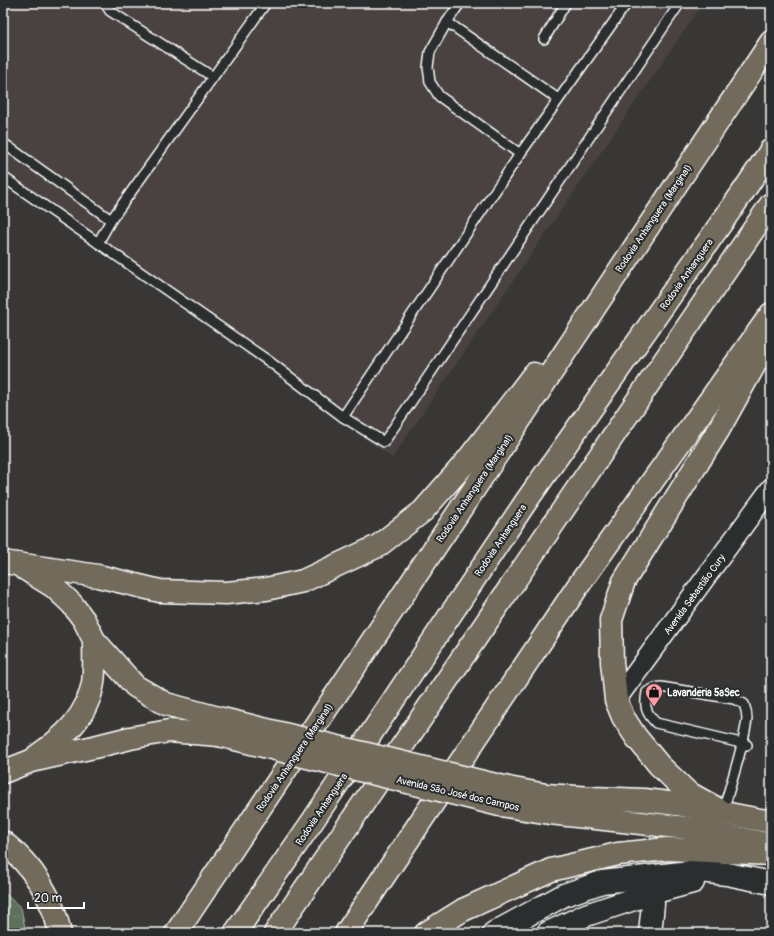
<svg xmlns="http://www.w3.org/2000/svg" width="774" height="936" font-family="Pangolin,sans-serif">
<defs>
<pattern id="grass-tufts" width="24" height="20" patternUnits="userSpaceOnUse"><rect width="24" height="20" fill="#5b705a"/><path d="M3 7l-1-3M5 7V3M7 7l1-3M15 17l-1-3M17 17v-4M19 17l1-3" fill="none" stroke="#748573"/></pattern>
</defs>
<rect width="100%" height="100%" fill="#383736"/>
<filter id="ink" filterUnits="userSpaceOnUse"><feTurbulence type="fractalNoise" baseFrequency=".025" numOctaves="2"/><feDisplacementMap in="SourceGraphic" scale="8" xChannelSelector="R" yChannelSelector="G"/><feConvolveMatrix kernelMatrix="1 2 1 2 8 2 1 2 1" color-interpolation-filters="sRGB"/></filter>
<g filter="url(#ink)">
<path fill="#484340" d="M3,3H703L392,458L3,181Z"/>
<path fill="url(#grass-tufts)" stroke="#adb8ac" d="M3,892L21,908L26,933H3Z"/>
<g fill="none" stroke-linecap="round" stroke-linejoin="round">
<g stroke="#fff" stroke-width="12">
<g id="service">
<path d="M105,3L110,11L213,77"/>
<path d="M460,3L447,22L430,52L428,67L430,82L439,96L520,154"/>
<path d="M447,22L558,99"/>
<path d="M544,39L566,3"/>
<path d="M3,143L111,220"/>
<path d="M3,177L270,362L343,417L384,442L680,3"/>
<path d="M98,243L111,220L266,3"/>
<path d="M343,417L520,154L627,3"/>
<path d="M723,812C731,781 743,750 747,719C747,713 746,709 744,704L734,699L661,687L655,688L647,692C644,707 646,713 656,723L741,743L747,745"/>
</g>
</g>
<g stroke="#fff" stroke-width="22">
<path id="minor" d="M616,700L771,488"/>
</g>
<g stroke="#fff" stroke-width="25">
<g id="tertiary">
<path d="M649,879L653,904L650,933"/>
<path d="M494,933L564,895L602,882L699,871L727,874L771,883"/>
<path d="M548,933L586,915L652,893L693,882"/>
</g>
</g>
<g stroke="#fff" stroke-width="25">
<g id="primary">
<path d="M3,562L17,564L54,587L72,604L84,620L94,640L135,686L166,704L222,719"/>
<path d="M37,756C64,737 87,717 93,683C95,669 94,654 94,640"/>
<path d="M3,772L31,761L94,747L130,738L169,731L219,735"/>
<path d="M508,788L546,795L593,798L644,800L677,804L771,822"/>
<path d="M500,805L550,813L695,829L771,845"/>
</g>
</g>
<g stroke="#fff" stroke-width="25">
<g id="trunk">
<path d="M17,564L98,576L160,591L226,593L266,589L303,581L378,546L423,511L466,462L534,374"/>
<path d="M723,812L687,792L659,765L636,737L623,717L616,700L612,662L611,620L624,581L719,429L771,335"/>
<path d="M3,842C33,866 52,895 60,933"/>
<path d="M176,933L470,495L771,42"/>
<path d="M346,933L578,586L771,314"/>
<path d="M426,933L463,910L551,870L618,854L667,849L771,854"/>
</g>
</g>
<g stroke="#fff" stroke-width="25">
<g id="motorway">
<path d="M235,933L312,822L525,503L743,192L771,150"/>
<path d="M275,933L771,204"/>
</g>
</g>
<use href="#service" stroke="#2a2d2e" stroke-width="9"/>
<use href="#minor" stroke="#2a2d2e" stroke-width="19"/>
<use href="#tertiary" stroke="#2a2d2e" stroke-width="22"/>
<use href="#primary" stroke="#726b5a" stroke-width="22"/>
<use href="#trunk" stroke="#726b5a" stroke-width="22"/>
<use href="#motorway" stroke="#726b5a" stroke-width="22"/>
<g stroke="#fff" stroke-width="25" stroke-linecap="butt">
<g id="primary-bridge">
<path d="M222,719L508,788"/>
<path d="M219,735L500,805"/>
</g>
</g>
<use href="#primary-bridge" stroke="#726b5a" stroke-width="22"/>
</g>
</g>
<defs>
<g id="shop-pin" transform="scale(0.9)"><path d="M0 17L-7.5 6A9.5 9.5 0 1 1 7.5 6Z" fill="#ff9aa2" stroke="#2a2d2e"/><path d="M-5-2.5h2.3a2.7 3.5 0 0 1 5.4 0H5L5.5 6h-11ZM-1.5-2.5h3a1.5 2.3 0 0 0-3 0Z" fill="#111"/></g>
</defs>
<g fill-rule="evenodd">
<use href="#shop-pin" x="654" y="692"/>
</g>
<g text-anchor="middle" stroke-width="4" stroke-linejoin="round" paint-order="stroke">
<g font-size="10" fill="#fff" stroke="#2a2d2e">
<text transform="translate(653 218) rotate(-56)" y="4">Rodovia Anhanguera (Marginal)</text>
<text transform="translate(686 274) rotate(-55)" y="4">Rodovia Anhanguera</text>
<text transform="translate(474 488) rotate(-56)" y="4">Rodovia Anhanguera (Marginal)</text>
<text transform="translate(500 540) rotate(-56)" y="4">Rodovia Anhanguera</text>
<text transform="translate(694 594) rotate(-54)" y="4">Avenida Sebastião Cury</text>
<text transform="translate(294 757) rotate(-56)" y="4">Rodovia Anhanguera (Marginal)</text>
<text transform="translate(458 793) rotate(13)" y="4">Avenida São José dos Campos</text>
<text transform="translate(321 809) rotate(-56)" y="4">Rodovia Anhanguera</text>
</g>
<g font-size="10" font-weight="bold" fill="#fff" stroke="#2a2d2e" text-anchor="start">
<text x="667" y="696">Lavanderia 5aSec</text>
</g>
</g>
<rect width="774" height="936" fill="none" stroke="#2a2d2e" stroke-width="16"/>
<rect x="8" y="8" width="758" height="920" fill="none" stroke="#fff" stroke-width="1.5" filter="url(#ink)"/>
<path d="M28 902v6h56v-6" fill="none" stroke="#ffffff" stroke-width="2"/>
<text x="34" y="902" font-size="12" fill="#ffffff" stroke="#2a2d2e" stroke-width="3" paint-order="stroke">20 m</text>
</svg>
